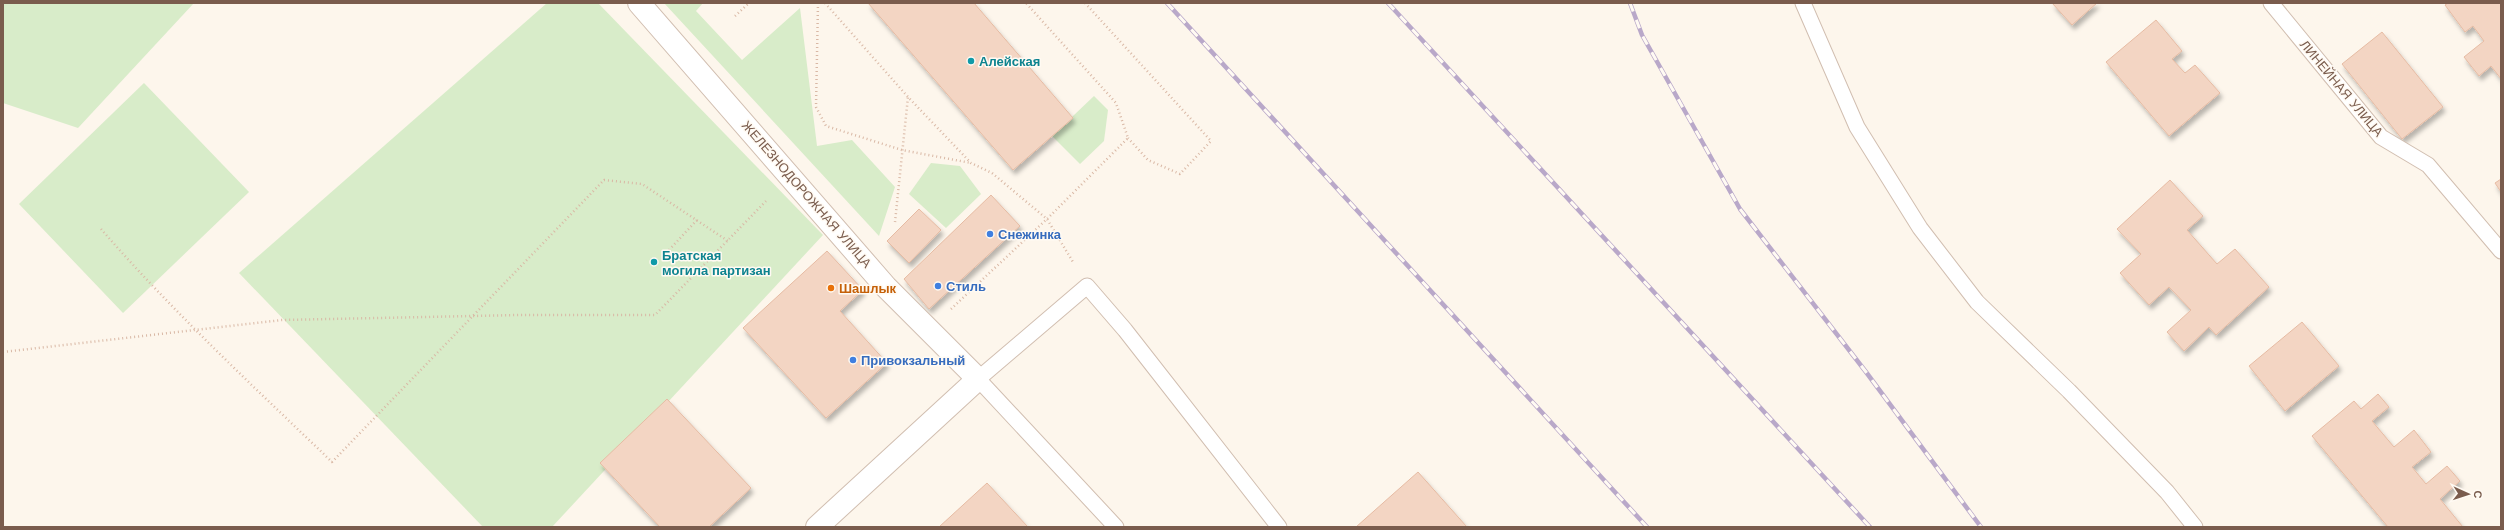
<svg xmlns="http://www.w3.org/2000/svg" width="2504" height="530" font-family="'Work Sans',sans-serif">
<defs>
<filter id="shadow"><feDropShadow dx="2.5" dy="4.5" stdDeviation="2" flood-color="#0004"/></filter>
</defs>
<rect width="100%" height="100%" fill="#fdf6ec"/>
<g fill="#d8ecc9">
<path d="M3,3H194L78,128L3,103Z"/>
<path d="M547,3H598L823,235L552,527H483L239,273Z"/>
<path d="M664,3H703L696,11L742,60L800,8L817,146L852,140L895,187L879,236Z"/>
<path d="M144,83L249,192L123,313L19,204Z"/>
<path d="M1094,96L1108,110L1104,141L1080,164L1052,136Z"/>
<path d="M931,163L960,166L981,194L946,228L909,194Z"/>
</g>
<g fill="#f3d5c3" stroke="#e6bba3" filter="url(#shadow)">
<path d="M868,3H974L1073,118L1013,170Z"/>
<path d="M2052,3H2097L2072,25Z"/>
<path d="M2448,3H2501V79L2491,66L2479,76L2464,57L2484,41L2473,26L2465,32L2445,5Z"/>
<path d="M2156,20L2182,51L2172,59L2185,73L2195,65L2220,93L2169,136L2106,62Z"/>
<path d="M2382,32L2443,107L2402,139L2342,64Z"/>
<path d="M2501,179V192L2495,183Z"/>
<path d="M2170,180L2203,216L2187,230L2217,264L2235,249L2269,287L2216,335L2209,327L2184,351L2167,332L2191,310L2169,287L2149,305L2120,273L2141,254L2117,229Z"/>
<path d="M991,195L1020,226L929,309L904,279Z"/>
<path d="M919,209L941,230L909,263L887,241Z"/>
<path d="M827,251L863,290L840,311L887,363L826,418L743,328Z"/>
<path d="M2302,322L2339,366L2285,411L2249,366Z"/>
<path d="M2378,394L2389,407L2372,421L2394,447L2414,430L2431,452L2412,467L2426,484L2447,466L2460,481L2440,499L2463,527H2388L2312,436L2354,401L2361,409Z"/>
<path d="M667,399L751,488L709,527H660L600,463Z"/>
<path d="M1418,472L1467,527H1356L1392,495Z"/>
<path d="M987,483L1028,527H939Z"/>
</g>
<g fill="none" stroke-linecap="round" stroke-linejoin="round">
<g stroke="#d1beb0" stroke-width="17">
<g id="lane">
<path d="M1803,3L1857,127L1920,228L1977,302L2069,391L2167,492L2195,527"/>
<path d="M2271,3L2381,137L2428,165L2501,251"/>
<path d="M1116,527L978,379L1087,286L1125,330L1279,527"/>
</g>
</g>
<g stroke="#d1beb0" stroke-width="24">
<path id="street" d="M639,3L886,287L978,379L817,527"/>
</g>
<g stroke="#d9b8a5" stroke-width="2.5" stroke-dasharray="1 3" stroke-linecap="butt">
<path d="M818,3L816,107L826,126L902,150L971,163"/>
<path d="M825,3L908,97L971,163L992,173L1047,219L1128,138L1116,103L1026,3"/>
<path d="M1085,3L1211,141L1180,174L1148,160L1128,138"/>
<path d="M735,16L749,3"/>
<path d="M895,222L908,97"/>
<path d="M101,229C173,312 253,386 332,462L604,180L642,184L728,241"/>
<path d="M669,250L697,220"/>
<path d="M951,309L1047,219L1073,262"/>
<path d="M3,352L282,320L519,315H655L768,199"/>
</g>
<use href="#lane" stroke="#fff" stroke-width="15"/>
<use href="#street" stroke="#fff" stroke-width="22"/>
<g stroke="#b9a8c9" stroke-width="4.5">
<g id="rail">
<path d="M1167,3L1647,527"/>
<path d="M1388,3L1870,527"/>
<path d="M1630,3L1642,35L1740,209L1866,372L1981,527"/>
</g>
</g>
<use href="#rail" stroke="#fffaf3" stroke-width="3" stroke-dasharray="9" stroke-linecap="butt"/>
</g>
<g fill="#0f9aa8" stroke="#fffaf3" stroke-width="1.5">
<circle cx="971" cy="61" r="4"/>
<circle cx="654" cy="262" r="4"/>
</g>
<g fill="#3f7fe0" stroke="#fffaf3" stroke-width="1.5">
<circle cx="990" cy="234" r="4"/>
<circle cx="938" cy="286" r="4"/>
<circle cx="853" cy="360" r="4"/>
</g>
<circle fill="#e8710a" stroke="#fffaf3" stroke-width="1.5" cx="831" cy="288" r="4"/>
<g text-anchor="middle" stroke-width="3" stroke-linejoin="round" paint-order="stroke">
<g font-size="13" font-weight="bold" fill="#0d838f" stroke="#fffaf3" text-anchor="start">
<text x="979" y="66">Алейская</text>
<text x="662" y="260">Братская<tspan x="662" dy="15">могила партизан</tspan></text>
</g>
<g font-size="13" fill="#7a5c4d" stroke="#fffaf3">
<text transform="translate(2342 88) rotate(50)" y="5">ЛИНЕЙНАЯ УЛИЦА</text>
<text transform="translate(807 194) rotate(49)" y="5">ЖЕЛЕЗНОДОРОЖНАЯ УЛИЦА</text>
</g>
<g font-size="13" font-weight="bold" fill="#366cbe" stroke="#fffaf3" text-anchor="start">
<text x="998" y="239">Снежинка</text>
<text x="946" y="291">Стиль</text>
<text x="861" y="365">Привокзальный</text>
</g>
<g font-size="13" font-weight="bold" fill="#c56008" stroke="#fffaf3" text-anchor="start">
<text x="839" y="293">Шашлык</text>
</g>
</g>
<rect width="2504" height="530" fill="none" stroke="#7a5c4d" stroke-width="8"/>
<g transform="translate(2468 494) rotate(93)" stroke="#fffaf3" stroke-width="3" paint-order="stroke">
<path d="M0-3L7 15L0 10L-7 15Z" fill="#7a5c4d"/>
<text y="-6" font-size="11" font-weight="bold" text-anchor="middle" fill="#7a5c4d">С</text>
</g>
</svg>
